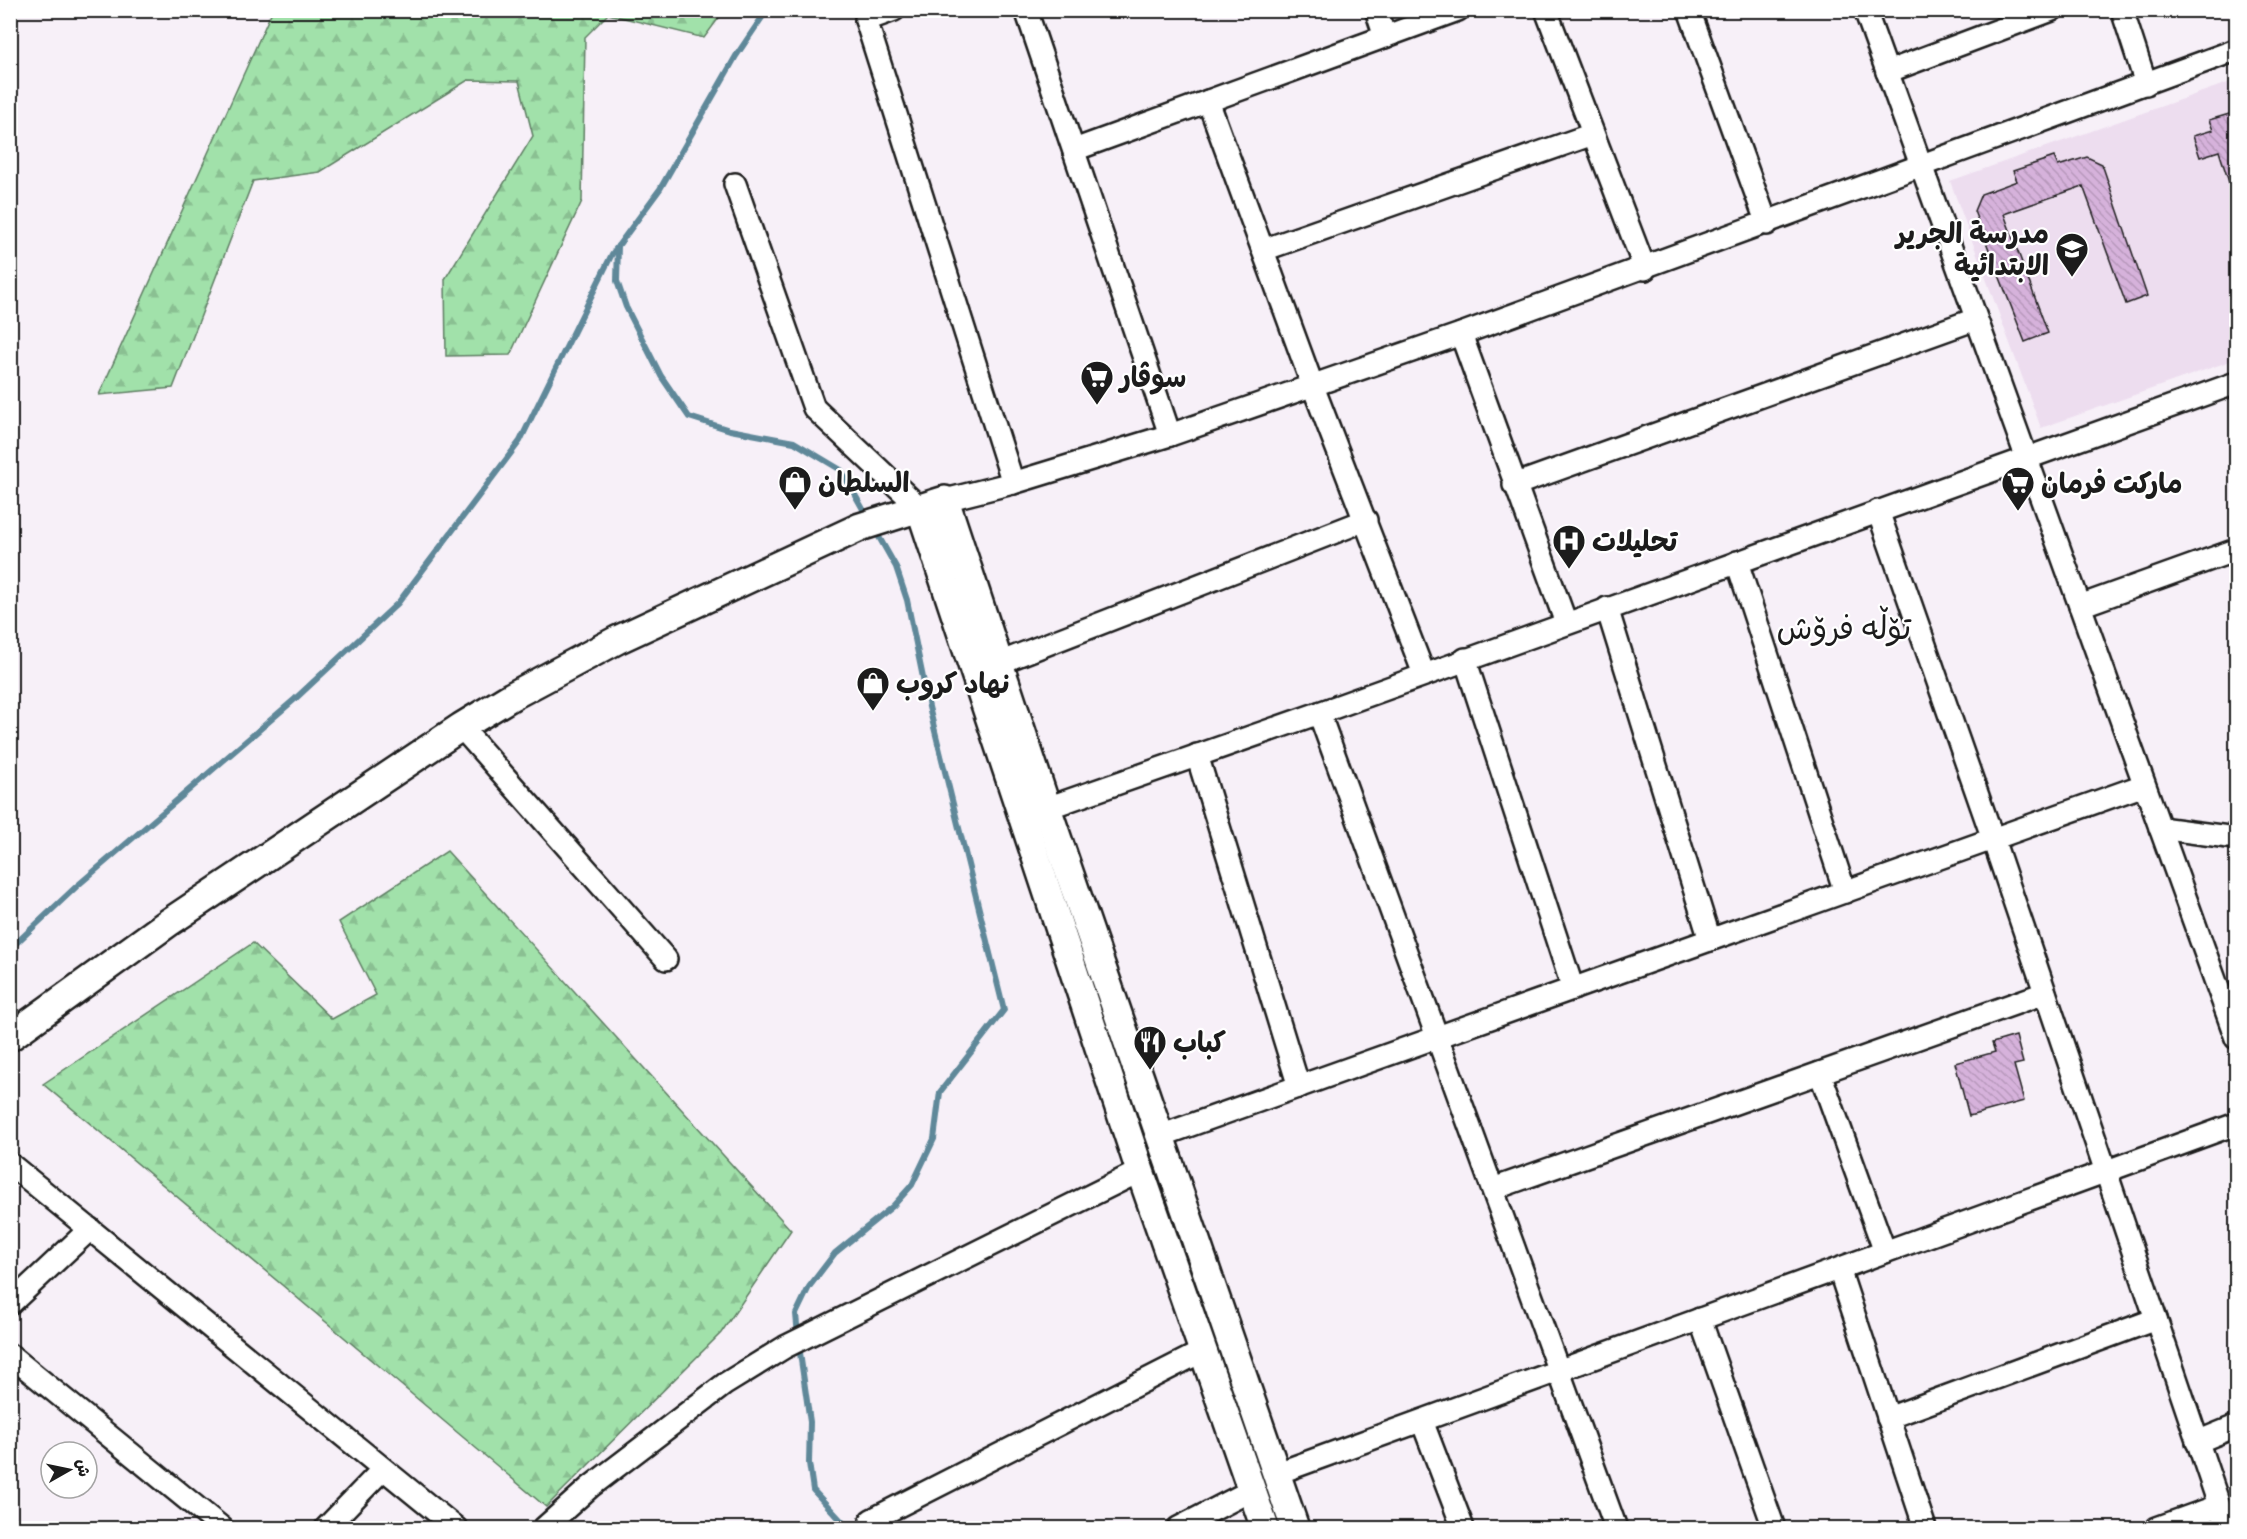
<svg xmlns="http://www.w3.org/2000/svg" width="2247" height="1539" font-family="Caveat,'Playpen Sans Arabic',sans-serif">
<defs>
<pattern id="forest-firs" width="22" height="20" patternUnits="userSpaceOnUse" patternTransform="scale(1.5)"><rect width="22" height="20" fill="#a1e1aa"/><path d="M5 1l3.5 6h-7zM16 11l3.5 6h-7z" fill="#8ac092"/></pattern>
<pattern id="building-back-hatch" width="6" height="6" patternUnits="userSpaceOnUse" patternTransform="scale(1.5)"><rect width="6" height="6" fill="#d6b2db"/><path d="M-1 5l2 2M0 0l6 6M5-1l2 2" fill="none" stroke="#b798bb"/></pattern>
</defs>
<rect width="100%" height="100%" fill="#f7f0f8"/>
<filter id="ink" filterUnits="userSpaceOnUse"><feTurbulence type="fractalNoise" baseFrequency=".0167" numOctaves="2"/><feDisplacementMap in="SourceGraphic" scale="12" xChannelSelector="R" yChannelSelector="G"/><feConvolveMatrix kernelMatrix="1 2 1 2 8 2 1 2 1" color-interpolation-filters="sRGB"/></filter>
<g filter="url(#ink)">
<path fill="#edddef" d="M2236,80V359L2041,428L1950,181Z"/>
<g fill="url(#forest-firs)" stroke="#5e7e63" stroke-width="1.5">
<path d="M272,11V10L724,11L704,38L608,14L585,37L582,201L510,355L446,356L445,279L533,136L519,81L468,80L320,172L253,181L173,388L99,395Z"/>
<path d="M447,851L791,1230L721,1333L546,1507L43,1084L253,943L332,1019L376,995L339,922Z"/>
</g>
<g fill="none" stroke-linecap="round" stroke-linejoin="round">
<g stroke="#5f8899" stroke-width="6">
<path d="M618,246L617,281L626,307L661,376L689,417L730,430L794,442L841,470L868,518"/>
<path d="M10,949L77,886L295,699L398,603L520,441L612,254L660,189L736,56L767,10"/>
<path d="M798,1336L796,1314L809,1287L835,1253L893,1206L912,1185L934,1139L940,1092L1004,1010L929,707L907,600L896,567L875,530"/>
<path d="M799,1346L810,1422L809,1463L813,1490L848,1528"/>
</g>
</g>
<g fill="url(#building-back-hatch)" stroke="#1c1c1c" stroke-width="1.5">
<path d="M2236,112V194L2233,195L2219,151L2200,157L2193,136L2213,130L2209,120Z"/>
<path d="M2054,157L2058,166L2087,157L2102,164L2147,296L2126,304L2083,186L2004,214L2048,333L2025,342L1974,211L1981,194L2017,181L2013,171Z"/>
<path d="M2016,1036L2023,1063L2014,1065L2024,1101L1969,1116L1955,1063L1995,1052L1992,1043Z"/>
</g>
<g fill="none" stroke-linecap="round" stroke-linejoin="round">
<g stroke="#1c1c1c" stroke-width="26">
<g id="minor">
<path d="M867,10L866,20L1013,483"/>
<path d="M1026,10L1170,435"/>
<path d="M1376,10L1385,37"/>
<path d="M1546,10L1645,269"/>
<path d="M1689,10L1767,224"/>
<path d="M1865,10L2236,1038"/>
<path d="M2122,10L2146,84"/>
<path d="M866,20L894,10"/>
<path d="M1887,72L2052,10"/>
<path d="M1208,101L1312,384L1424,674"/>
<path d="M1074,150L1458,10"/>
<path d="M735,184L814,408L920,508"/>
<path d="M1263,250L1593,134"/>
<path d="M1461,334L1566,623"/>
<path d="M1514,485L1976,319"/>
<path d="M945,500L1013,483L1170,435L1461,334L2236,50"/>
<path d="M1878,511L1993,839L2227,1528"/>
<path d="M1737,562L1845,892"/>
<path d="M2080,606L2236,550"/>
<path d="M1607,608L1710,940"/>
<path d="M1465,659L1573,989"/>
<path d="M999,663L1366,520"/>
<path d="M1319,713L1616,1528"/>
<path d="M461,727L666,959"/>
<path d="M1197,755L1299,1087"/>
<path d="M1047,808L1319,713L2236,383"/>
<path d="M2160,828L2236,838"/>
<path d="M1820,1073L1885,1252"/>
<path d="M1160,1136L2144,785"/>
<path d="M10,1164L456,1528"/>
<path d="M1493,1189L2045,993"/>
<path d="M1839,1269L1925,1528"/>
<path d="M10,1304L90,1229"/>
<path d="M1700,1319L1774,1528"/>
<path d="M10,1355L222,1528"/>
<path d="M1888,1418L2156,1319"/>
<path d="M1422,1421L1463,1528"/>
<path d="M2197,1442L2236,1426"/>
<path d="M1275,1474L2236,1124"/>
<path d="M871,1520L1203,1351"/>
<path d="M326,1528L383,1469"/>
<path d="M544,1528L590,1487L725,1384L785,1347L1140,1171"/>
<path d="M1178,1528L1252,1490"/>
<path d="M2157,1528L2218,1506"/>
</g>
</g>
<g stroke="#1c1c1c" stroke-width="32">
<g id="major">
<path d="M920,508L1140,1171L1265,1528"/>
<path d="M10,1037L168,923L461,727L512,696L617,640L860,527L945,500L1047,808L1295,1528"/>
</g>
</g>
<use href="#minor" stroke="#fff" stroke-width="21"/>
<use href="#major" stroke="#fff" stroke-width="27"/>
</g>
</g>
<defs>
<g id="school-pin" transform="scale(1.725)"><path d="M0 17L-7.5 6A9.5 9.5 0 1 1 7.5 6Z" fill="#1c1c1c" stroke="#fff"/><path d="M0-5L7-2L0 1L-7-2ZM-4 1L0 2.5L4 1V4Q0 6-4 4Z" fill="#fff"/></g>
<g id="supermarket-pin" transform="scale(1.725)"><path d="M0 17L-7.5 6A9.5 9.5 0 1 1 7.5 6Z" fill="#1c1c1c" stroke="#fff"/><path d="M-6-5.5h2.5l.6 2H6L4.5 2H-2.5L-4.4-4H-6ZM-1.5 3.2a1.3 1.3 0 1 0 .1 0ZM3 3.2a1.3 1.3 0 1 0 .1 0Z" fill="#fff"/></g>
<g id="shop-pin" transform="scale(1.725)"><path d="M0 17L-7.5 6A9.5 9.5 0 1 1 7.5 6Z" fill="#1c1c1c" stroke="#fff"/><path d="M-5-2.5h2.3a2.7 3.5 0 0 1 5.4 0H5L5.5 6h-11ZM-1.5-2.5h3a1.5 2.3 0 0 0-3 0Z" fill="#fff"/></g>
<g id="hospital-pin" transform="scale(1.725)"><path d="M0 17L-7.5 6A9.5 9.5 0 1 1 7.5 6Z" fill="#1c1c1c" stroke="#fff"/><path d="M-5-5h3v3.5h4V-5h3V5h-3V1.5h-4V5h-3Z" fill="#fff"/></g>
<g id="restaurant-pin" transform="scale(1.725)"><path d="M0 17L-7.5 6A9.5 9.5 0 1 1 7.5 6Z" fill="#1c1c1c" stroke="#fff"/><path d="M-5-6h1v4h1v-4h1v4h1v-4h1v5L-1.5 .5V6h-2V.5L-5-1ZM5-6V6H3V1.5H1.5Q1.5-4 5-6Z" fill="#fff"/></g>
</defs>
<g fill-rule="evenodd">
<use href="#school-pin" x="2072" y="249"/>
<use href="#supermarket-pin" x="1097" y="377"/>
<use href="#shop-pin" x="795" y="482"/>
<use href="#supermarket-pin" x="2018" y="483"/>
<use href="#hospital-pin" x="1569" y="541"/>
<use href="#shop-pin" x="873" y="683"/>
<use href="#restaurant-pin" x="1150" y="1042"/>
</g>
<g text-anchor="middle" stroke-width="4.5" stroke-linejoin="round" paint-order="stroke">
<g font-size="28" font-weight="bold" fill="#1c1c1c" stroke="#fff" text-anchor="start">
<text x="2049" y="243" text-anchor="end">مدرسة الجرير<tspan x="2049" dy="32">الابتدائية</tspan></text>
<text x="1120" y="387">سوڤار</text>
<text x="818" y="492">السلطان</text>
<text x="2041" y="493">مارکت فرمان</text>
<text x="1592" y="551">تحلیلات</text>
<text x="896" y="693">نهاد كروب</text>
<text x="1173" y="1052">كباب</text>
</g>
<g font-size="32" fill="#1c1c1c" stroke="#fff">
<text x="1844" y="639">تۆڵە فرۆش</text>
</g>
</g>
<rect width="2247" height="1539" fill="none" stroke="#fff" stroke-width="36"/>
<rect x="18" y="18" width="2211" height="1503" fill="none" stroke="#1c1c1c" stroke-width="2" filter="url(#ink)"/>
<g transform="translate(69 1470) rotate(81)"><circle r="28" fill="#ffffff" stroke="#a4a4a4" stroke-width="1.5"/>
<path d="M0-4.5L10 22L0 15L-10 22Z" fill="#1c1c1c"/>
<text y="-9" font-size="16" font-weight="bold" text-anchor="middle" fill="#1c1c1c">ش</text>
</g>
</svg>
